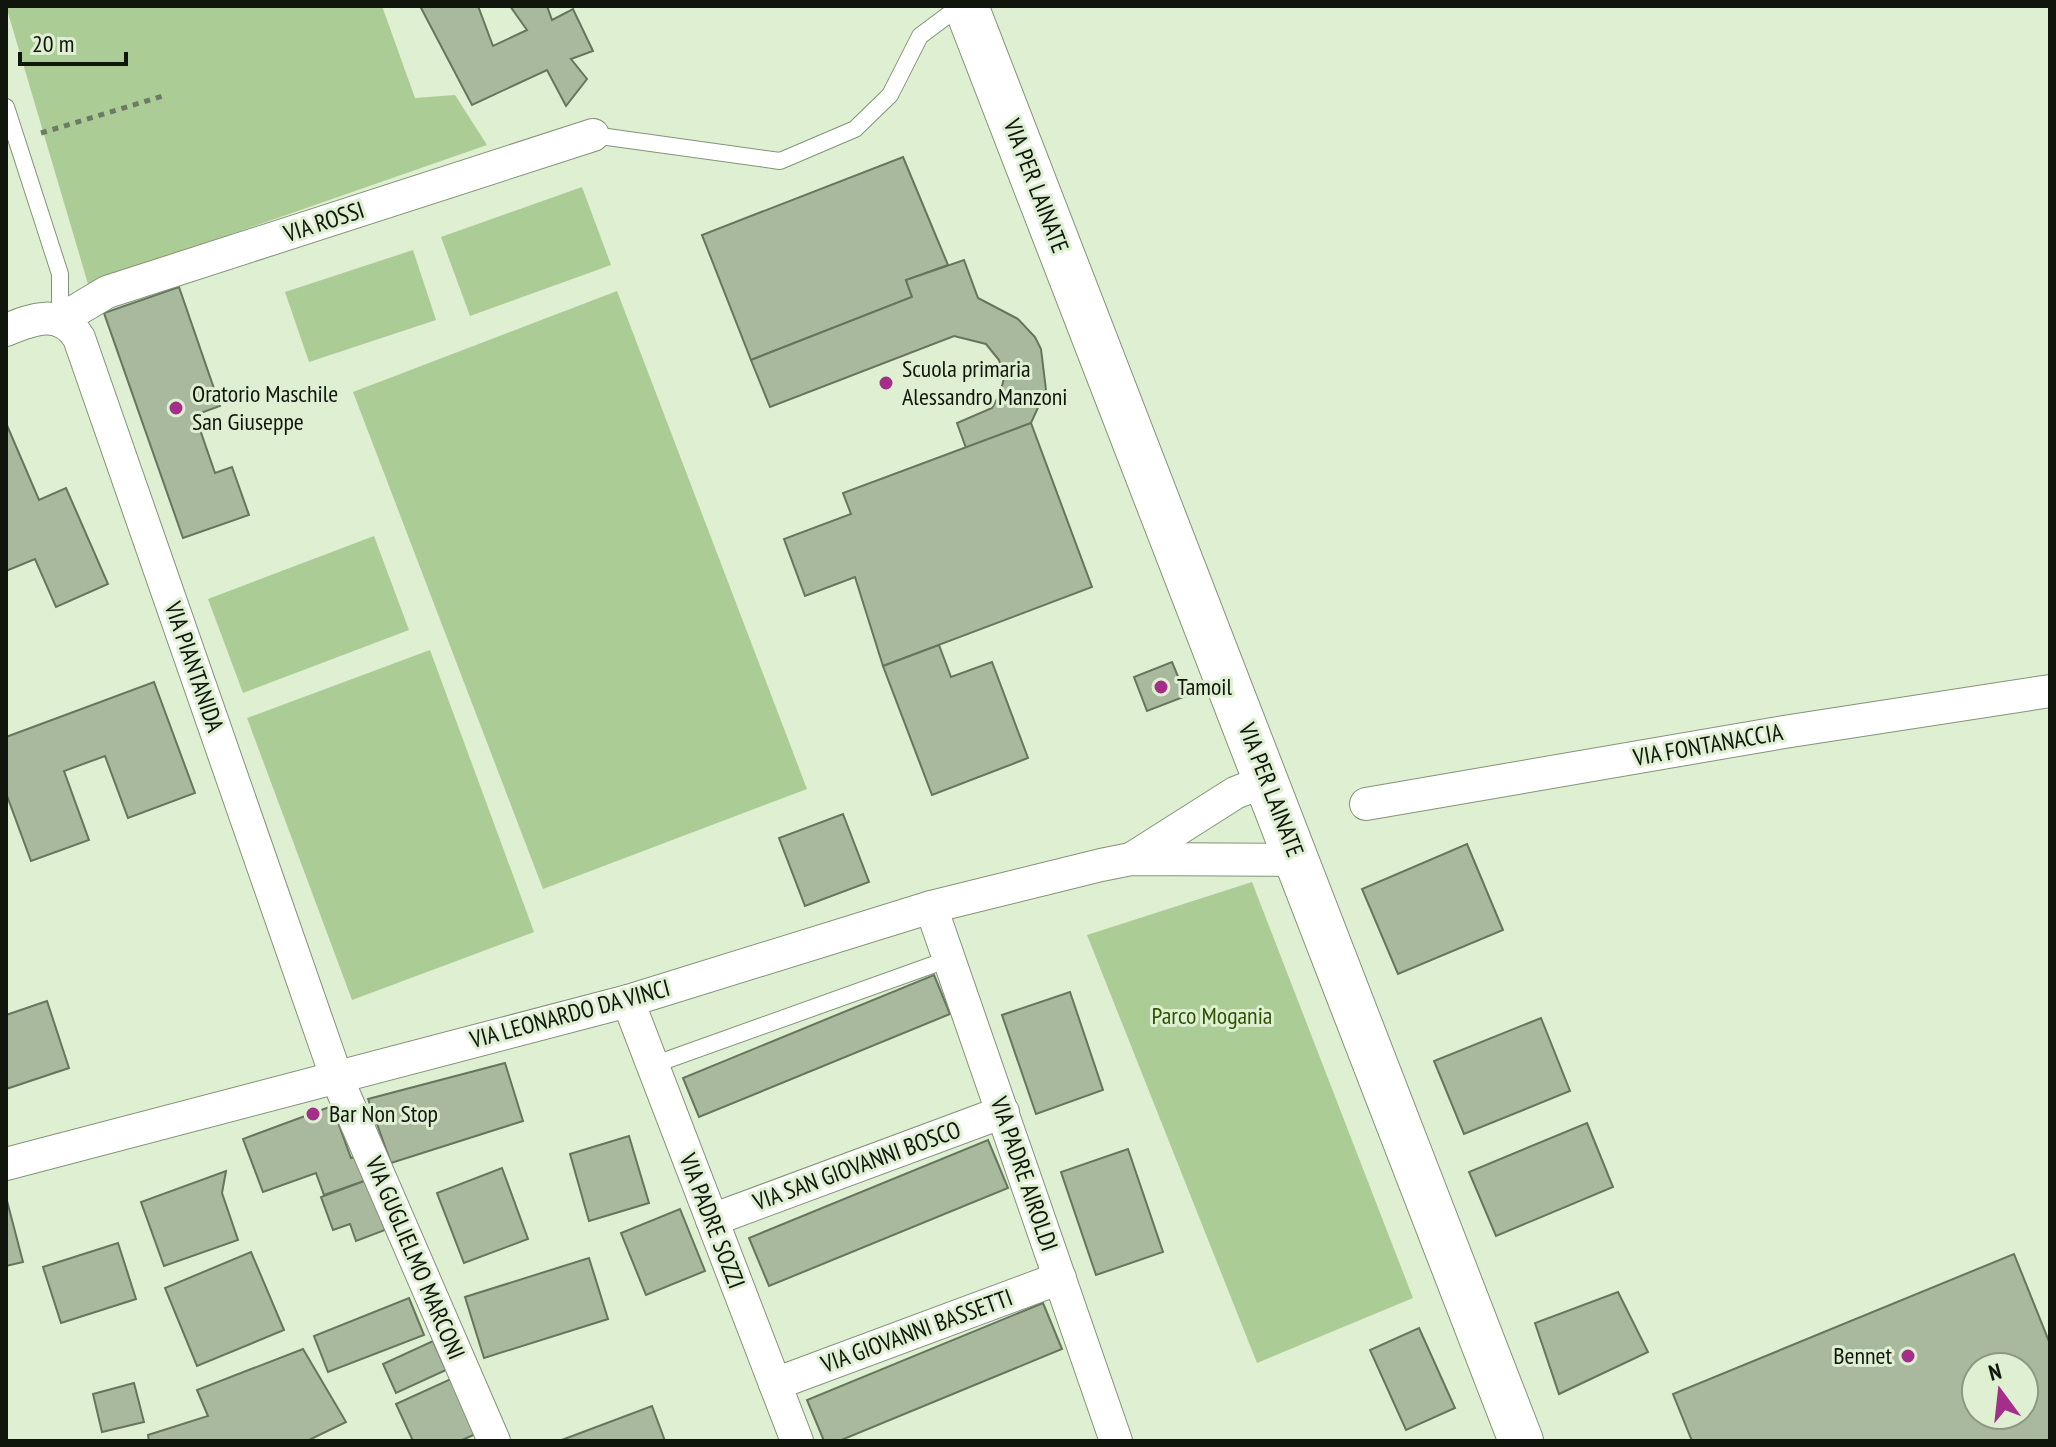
<svg xmlns="http://www.w3.org/2000/svg" width="2056" height="1447" font-family="'PT Sans Narrow',sans-serif">
<rect width="100%" height="100%" fill="#deefd2"/>
<g fill="#accc95">
<path d="M6,6H382L415,98L455,95L487,145L88,284Z"/>
<path d="M582,187L611,265L470,316L441,237Z"/>
<path d="M413,250L436,320L309,362L285,292Z"/>
<path d="M617,291L807,789L543,889L353,392Z"/>
<path d="M374,536L409,630L243,693L208,599Z"/>
<path d="M430,650L534,932L352,1000L247,718Z"/>
<path d="M1252,882L1413,1298L1257,1363L1087,935Z"/>
</g>
<g fill="#a9b99e" stroke="#66755c" stroke-width="2" fill-rule="evenodd">
<path d="M420,6H478L493,46L527,30L510,6H547L552,20L573,9L593,51L571,59L587,79L566,106L547,70L472,105Z"/>
<path d="M903,157L948,265L906,280L912,297L751,360L702,235Z"/>
<path d="M964,260L978,298L1018,319L1035,337L1041,349L1046,390L1031,423L966,448L957,423L992,408L1000,394L1004,378L999,360L986,344L954,336L770,407L751,360L912,297L906,280Z"/>
<path d="M179,287L220,406L195,415L215,473L232,467L249,515L183,538L104,313Z"/>
<path d="M6,423L39,500L66,488L108,584L56,607L35,559L6,571Z"/>
<path d="M1031,423L1092,587L883,666L855,577L805,596L784,539L851,514L843,493Z"/>
<path d="M939,645L951,677L992,662L1028,758L932,795L883,666Z"/>
<path d="M1172,662L1186,696L1147,711L1134,677Z"/>
<path d="M154,682L195,793L128,818L105,756L64,771L89,840L31,861L6,793V737Z"/>
<path d="M843,814L869,882L805,906L779,838Z"/>
<path d="M1467,844L1503,930L1398,974L1362,889Z"/>
<path d="M934,975L950,1014L699,1117L683,1078Z"/>
<path d="M1070,992L1103,1090L1036,1114L1002,1015Z"/>
<path d="M47,1001L69,1068L6,1089V1015Z"/>
<path d="M1541,1018L1570,1091L1464,1134L1434,1061Z"/>
<path d="M505,1063L523,1121L391,1163L368,1099Z"/>
<path d="M332,1106L351,1158L358,1156L367,1180L324,1195L316,1173L263,1192L243,1139Z"/>
<path d="M1587,1123L1613,1187L1496,1236L1469,1172Z"/>
<path d="M629,1136L649,1203L589,1221L570,1154Z"/>
<path d="M988,1140L1008,1188L769,1286L749,1238Z"/>
<path d="M1128,1149L1163,1252L1096,1275L1061,1172Z"/>
<path d="M502,1168L528,1239L464,1263L437,1193Z"/>
<path d="M226,1171L222,1193L238,1240L164,1266L141,1202Z"/>
<path d="M367,1180L385,1230L356,1241L350,1224L333,1230L321,1197Z"/>
<path d="M6,1197L23,1262L6,1266Z"/>
<path d="M680,1209L705,1271L646,1295L621,1233Z"/>
<path d="M118,1243L136,1299L61,1323L43,1267Z"/>
<path d="M251,1252L284,1330L197,1366L165,1288Z"/>
<path d="M2014,1254L2050,1344V1441H1692L1673,1394ZM1976,1367H2024V1415H1976Z"/>
<path d="M589,1258L608,1319L484,1358L465,1297Z"/>
<path d="M1618,1292L1648,1352L1559,1394L1535,1323Z"/>
<path d="M409,1298L424,1335L328,1372L314,1336Z"/>
<path d="M1043,1303L1062,1349L839,1441H824L807,1400Z"/>
<path d="M1419,1328L1455,1408L1406,1430L1370,1350Z"/>
<path d="M433,1341L446,1370L396,1393L383,1364Z"/>
<path d="M303,1349L346,1422L307,1441H149L148,1435L208,1416L197,1390Z"/>
<path d="M453,1378L478,1433L460,1441H413L396,1404Z"/>
<path d="M134,1383L144,1422L102,1432L93,1394Z"/>
<path d="M652,1406L665,1441H559Z"/>
</g>
<g fill="none" stroke-linecap="round" stroke-linejoin="round">
<g stroke="#839378" stroke-width="18">
<g id="lane">
<path d="M6,107L60,274V320"/>
<path d="M593,135L780,161L855,129L890,95L920,36L960,6"/>
<path d="M653,1065L949,959"/>
</g>
</g>
<g stroke="#839378" stroke-width="34">
<g id="street">
<path d="M60,320L107,292L593,135"/>
<path d="M6,330C33,319 60,308 79,338L336,1076L494,1441"/>
<path d="M1366,804L1784,732L2050,691"/>
<path d="M1131,859L1235,793L1267,780"/>
<path d="M931,907L1116,1441"/>
<path d="M628,1001L797,1441"/>
<path d="M6,1164L628,1001L931,907L1101,865L1131,859L1298,860"/>
<path d="M712,1220L1003,1112"/>
<path d="M775,1384L1060,1278"/>
</g>
</g>
<g stroke="#839378" stroke-width="46">
<path id="secondary" d="M966,6L1521,1441"/>
</g>
<path stroke="#6e7966" stroke-width="5" stroke-dasharray="6 6" stroke-linecap="butt" d="M41,133L166,95"/>
<use href="#lane" stroke="#fff" stroke-width="16"/>
<use href="#street" stroke="#fff" stroke-width="32"/>
<use href="#secondary" stroke="#fff" stroke-width="44"/>
</g>
<g fill="#a42f89" stroke="#deefd2" stroke-width="3">
<circle cx="886" cy="383" r="8"/>
<circle cx="176" cy="408" r="8"/>
<circle cx="1161" cy="687" r="8"/>
<circle cx="313" cy="1114" r="8"/>
<circle cx="1908" cy="1356" r="8"/>
</g>
<g text-anchor="middle" stroke-width="6" stroke-linejoin="round" paint-order="stroke">
<g font-size="24" fill="#10160c" stroke="#deefd2">
<text transform="translate(1036 186) rotate(69)" y="8">VIA PER LAINATE</text>
<text transform="translate(324 222) rotate(-18)" y="8">VIA ROSSI</text>
<text transform="translate(194 667) rotate(71)" y="8">VIA PIANTANIDA</text>
<text transform="translate(1708 745) rotate(-10)" y="8">VIA FONTANACCIA</text>
<text transform="translate(1271 790) rotate(69)" y="8">VIA PER LAINATE</text>
<text transform="translate(570 1014) rotate(-15)" y="8">VIA LEONARDO DA VINCI</text>
<text transform="translate(857 1166) rotate(-20)" y="8">VIA SAN GIOVANNI BOSCO</text>
<text transform="translate(1024 1174) rotate(71)" y="8">VIA PADRE AIROLDI</text>
<text transform="translate(712 1221) rotate(69)" y="8">VIA PADRE SOZZI</text>
<text transform="translate(415 1258) rotate(67)" y="8">VIA GUGLIELMO MARCONI</text>
<text transform="translate(917 1331) rotate(-20)" y="8">VIA GIOVANNI BASSETTI</text>
</g>
<g font-size="24" fill="#10160c" stroke="#deefd2" text-anchor="start">
<text x="902" y="377">Scuola primaria<tspan x="902" dy="28">Alessandro Manzoni</tspan></text>
<text x="192" y="402">Oratorio Maschile<tspan x="192" dy="28">San Giuseppe</tspan></text>
<text x="1177" y="695">Tamoil</text>
<text x="329" y="1122">Bar Non Stop</text>
<text x="1892" y="1364" text-anchor="end">Bennet</text>
</g>
<g font-size="24" fill="#2e5202" stroke="#deefd2">
<text x="1212" y="1024">Parco Mogania</text>
</g>
</g>
<rect width="2056" height="1447" fill="none" stroke="#10160c" stroke-width="16"/>
<g transform="translate(2000 1391) rotate(345)"><circle r="38" fill="#deefd2" stroke="#8c9883" stroke-width="2"/>
<path d="M0-6L14 30L0 20L-14 30Z" fill="#a42f89"/>
<text y="-12" font-size="22" font-weight="bold" text-anchor="middle" fill="#10160c">N</text>
</g>
<path d="M20 52v12h106v-12" fill="none" stroke="#10160c" stroke-width="4"/>
<text x="32" y="52" font-size="24" fill="#10160c" stroke="#deefd2" stroke-width="6" paint-order="stroke">20 m</text>
</svg>
